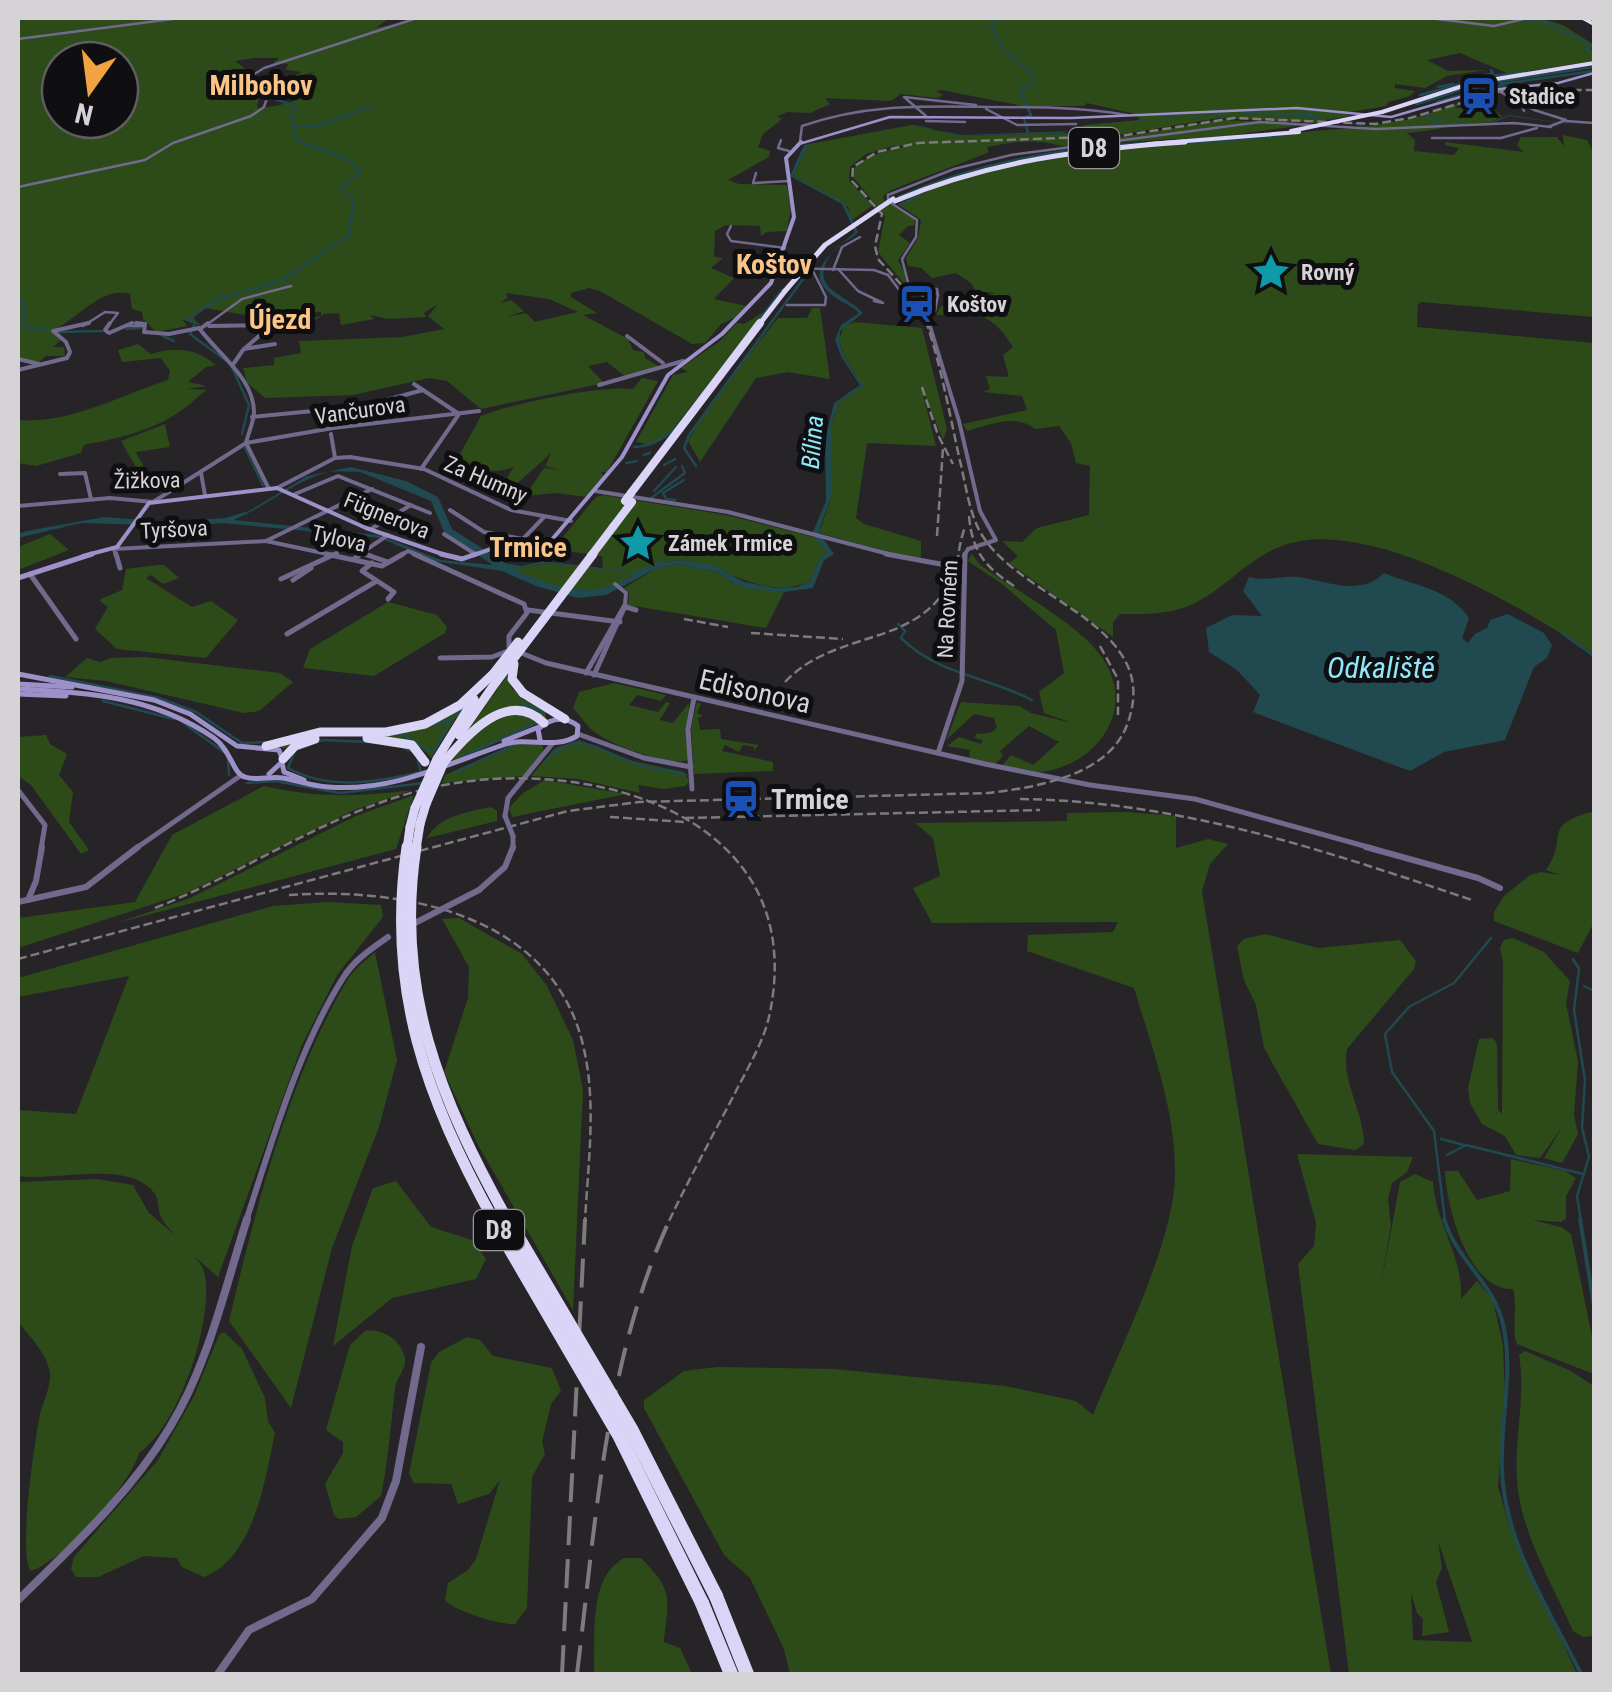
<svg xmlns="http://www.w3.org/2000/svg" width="1612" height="1692" font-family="'Roboto Condensed',sans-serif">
<rect width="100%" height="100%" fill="#272428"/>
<g fill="#2d4b19" fill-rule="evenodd">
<path d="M18,18H390L375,28L423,18H1539L1563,25L1594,45L1591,48L1594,61L1509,74L1460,53L1427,60L1448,71L1486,70L1447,76L1425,88L1395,84V88L1415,91L1410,96L1388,102L1386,106L1343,113L1351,116L1319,121L1325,123L1219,118L1118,135L893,146L866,154L850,167L849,181L873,205L851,221L848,207L793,176L809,144L912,125L961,136L1072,133L1086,125L1140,120L1137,116L1174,112L1135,114L1087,103L1084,106H1023L941,90L936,91L943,95L937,98L901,94L891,101L825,98L830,104L810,113L787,112L777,116L782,119L763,134L758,147L770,151L769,157L728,180L739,184L787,185L791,207L787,231L767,232L761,236L760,226L726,225L715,231L714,257L723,258L711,268L734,278L714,299L746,306L734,318L721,324L705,343L692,344L600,291L589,288L571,293V297L597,313L583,315L628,339L633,350L644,352L645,358L658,366L627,378L607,362L588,366L604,383L481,409L447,381L429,378L353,395L265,398L247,383L243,368L274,365V358L301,353L299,341L402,337L444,329L428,316L438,304L424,313L426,317L388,319L370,315L374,319L341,325L339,313L324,314L304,328L306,319L321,316V312L252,316L205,308L193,318L202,327L182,319L187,326L156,332L143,319L142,312L132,309L130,294C98,286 76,323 50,331L61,340L53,347H64L65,356H46L39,362L18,358ZM254,58H279L273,63L288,64L286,70L302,72L290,78L314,72L302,83H310L306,89H277L278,96L303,92L310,95C295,101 274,108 257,108L260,92L233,82L247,70L235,61ZM60,60H120V120H60ZM506,293L549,299L578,312L535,322L526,313L506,317L524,311L511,300L500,303L508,298Z"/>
<path d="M1466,101L1454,108H1491L1502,116C1488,127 1479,121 1464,124C1441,128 1431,131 1407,133L1415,140L1414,151L1454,155L1459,148L1445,145V142L1524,152L1517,145L1521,137H1557L1564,146L1563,135L1587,140L1594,153V317L1422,302L1418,304L1417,327L1594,343V654C1524,609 1370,515 1284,545C1248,558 1227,587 1195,603C1172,615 1146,614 1120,614L1113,622V637L1009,563L1018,556L1002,541L1022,542L1037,528L1089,515L1090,466L1076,463L1071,443L1059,426L1035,429C1015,413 989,425 967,431L963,424L1027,410L1022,396L983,392L990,389L986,376L1009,377L1003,355L1013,347C989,310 978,314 936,315L941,306L992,303L973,299L995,293L976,292L971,283L956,273L932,278L921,268L908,266L906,258L918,238L921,220L898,204L964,175L1114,147L1365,127L1412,119Z"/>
<path d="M1221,120L1312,124L1226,136L1061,146C1036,138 1013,142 987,147L989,152C959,165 925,176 892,190L883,196L884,200L914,219L915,225L908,226L899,235L910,243L898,260L907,277L906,286L878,252L885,216L853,177L855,167C894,128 1063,142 1122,137C1155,133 1188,124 1221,120Z"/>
<path d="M812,308H820L830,379L788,372L756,378L700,462L688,441L710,404L778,318H807Z"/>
<path d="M767,310L666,438L646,444L636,442L673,375L688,372L681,368L720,341L737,323L744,324Z"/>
<path d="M855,322L922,328L947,429L943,440L921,386L936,446L867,443L856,518L864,524L921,541V557L914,559L819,533L830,501L829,440L837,403L863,386L845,358L839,340L844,326Z"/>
<path d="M138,344L151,354C176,346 197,349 216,365L206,367L188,382L206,386L187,389L207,390C198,396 191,404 182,410C155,430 116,439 84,445L81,453L36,466L18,463V420C70,424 119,396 168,380L170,371L161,358L122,362L118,350Z"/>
<path d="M642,378L658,381L607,472H601L604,476L587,497L556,493L525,496L544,468L560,470L545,466L551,453L500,499L496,497L514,466C498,475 473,470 455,463L481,416C514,403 600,385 633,389Z"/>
<path d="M165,424L170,447L136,452L145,469L138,471L121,441Z"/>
<path d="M603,495L726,515L814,537L828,550L820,558L810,581C765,602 728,566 685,561C650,557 637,579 608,589C577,600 539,581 511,569L547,563L617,570L603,568L602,556L553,549L596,497Z"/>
<path d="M50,534L69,550L18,570V547Z"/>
<path d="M972,554L980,565C1014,589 1074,622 1098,652C1141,706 1098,766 1040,772C1028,773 1014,768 1002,766L1011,755L1033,765L1059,742L1029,726L1000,751L1003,756L995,764L969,759L970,750L947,746L959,737L981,744L983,740L975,738L976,734L990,733L997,728L994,718L974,714L946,740L961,702L1019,706L1031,713L1072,723L1044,713L1039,692L1064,673L1056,630L1002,584L968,561Z"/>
<path d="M677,564L718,572L734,584L784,592L766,628L628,605L629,593L624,588L655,569Z"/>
<path d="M158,565H164L179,578L163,584L151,575L146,578L192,607L211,601L238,620L206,658L117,649L95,629L108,607L99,600L122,590L126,569Z"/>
<path d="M388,602L437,615L447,627L445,633L374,676L303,668L310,649Z"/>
<path d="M145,657L280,673L293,682L259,711L244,713L106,681L65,677L87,658L100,662L111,658Z"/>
<path d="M507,676L512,689L546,710V719C526,699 488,712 469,728Z"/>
<path d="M614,683L666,695L661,701L637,695L629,705L658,712L666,702L670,703L660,720L673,723L689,703L688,760C668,767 603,743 589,727C583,721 579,714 573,708L579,692Z"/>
<path d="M697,702L701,704L697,713L703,716L698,718L700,730L720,729L721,739L759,745L754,751V747L743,745L739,752L725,745L722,751L773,762V771L694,774L691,728Z"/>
<path d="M464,705L431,758C408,724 317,731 284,749L279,746C342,725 407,746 464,705Z"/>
<path d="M519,712L540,722L452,762C468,730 486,721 519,712Z"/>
<path d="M46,735L50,744L67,754L59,775L73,792L69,822L89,850L81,854L31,785L18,776V737Z"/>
<path d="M579,740L633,761L684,772L689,781L686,786L664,789L638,785L640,793L578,779L531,776L555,748Z"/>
<path d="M536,742L543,746V751L523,776L442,783L445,775L517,743Z"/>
<path d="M545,780L626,794L512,817L509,808L523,793Z"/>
<path d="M264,786C316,798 360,797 412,790L352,811L187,893L18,948V918L135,902L172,835Z"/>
<path d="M414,795L396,849L117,923L190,898L356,816Z"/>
<path d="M491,807L497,811V821L427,838C439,816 468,812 491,807Z"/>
<path d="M1594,811V922L1578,953L1494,921V912L1504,896L1530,875L1541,872L1560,875L1546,870C1570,837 1539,826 1594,811Z"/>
<path d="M1124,812L1176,816V848L1208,839L1228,844L1210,864L1202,891L1331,1674H790L784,1649L750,1578L724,1555L644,1408V1400L684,1371L717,1367L834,1369L1005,1386L1076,1401L1093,1415C1119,1350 1174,1243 1175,1175C1176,1111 1152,1048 1134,988L1027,951L1028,935L1113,932L1118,922L932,923L913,888L940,876L933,838L915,823L1067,821V813Z"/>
<path d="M328,902L381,905L383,917L337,975L302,1045L218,1277L194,1256C199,1262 204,1267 205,1276C213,1322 179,1426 139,1453C131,1484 64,1560 31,1571C18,1555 34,1446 39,1420C41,1406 51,1388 50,1374C48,1354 30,1337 18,1322V1182L97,1179L133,1185L149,1213L176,1236C171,1230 164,1224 161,1217C158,1210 159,1201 155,1194C131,1158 52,1182 18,1176V1110L76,1114L129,976L18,997V978L273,906Z"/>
<path d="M459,918L522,954L547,986L573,1040L583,1090L573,1310L478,1145L444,1072L468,998L469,967L442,919Z"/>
<path d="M1265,934L1318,948L1400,940L1416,961L1414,969L1347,1049C1341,1082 1364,1112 1364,1144L1356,1150L1318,1144L1264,1048L1256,1005L1244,980L1237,946L1244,939Z"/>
<path d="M1513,938L1544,952L1570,981L1566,1003L1578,1062L1574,1115L1578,1134L1562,1163L1544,1158L1562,1127L1540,1158L1516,1155L1505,1136L1482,1124L1470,1103L1468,1088L1479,1039L1493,1038L1497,1044L1498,1110L1502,1114L1503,962L1500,948L1504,940Z"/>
<path d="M375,952L397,1060L379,1127L332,1248L291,1408L229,1321C255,1211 289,1077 348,979C354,969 366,960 375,952Z"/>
<path d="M1297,1154L1413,1157L1407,1172L1392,1183L1388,1199L1391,1225L1380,1291L1400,1182L1415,1174L1433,1182C1436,1226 1463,1254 1461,1299L1477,1281L1493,1300L1503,1346L1505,1395L1498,1486L1510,1528L1577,1674H1349L1298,1264L1314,1246L1316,1223ZM1438,1541L1472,1641L1471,1642L1413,1640L1411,1593L1417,1613L1423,1619L1422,1636L1449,1632L1436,1582L1442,1568Z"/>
<path d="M1511,1159L1565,1171L1576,1178L1566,1196V1219L1561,1222L1532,1220L1561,1227L1571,1234L1594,1346V1370L1591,1373L1517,1344C1511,1333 1518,1307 1513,1289C1469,1292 1446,1206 1445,1171H1458L1477,1200L1510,1191Z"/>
<path d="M396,1181L431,1227L472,1240L486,1259L476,1279L392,1298L333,1346L352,1246L373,1188Z"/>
<path d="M365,1331C382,1328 402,1340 405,1359C406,1371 396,1377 395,1388C391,1424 388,1461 381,1496L356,1517L339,1519L334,1515L325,1484L343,1453V1442L326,1430L350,1345Z"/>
<path d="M224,1332L242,1349L265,1398L268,1421L275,1433C265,1480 254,1558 204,1577L182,1567L177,1558L144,1556L98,1577H76L71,1569L74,1557L158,1460L194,1396L219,1335Z"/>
<path d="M467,1337L480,1340L493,1356L552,1368L561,1391L551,1404L542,1442L545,1454L532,1477L527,1608L515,1624C500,1625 454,1611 445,1600L448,1583L468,1570L476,1559L500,1480L489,1494L458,1504L451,1484L414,1483L409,1474L431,1363L439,1352Z"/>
<path d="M1525,1351L1571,1371L1594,1386L1592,1636L1583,1637L1573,1631C1552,1583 1520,1532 1517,1479C1514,1437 1526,1397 1519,1355Z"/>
<path d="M624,1558H641C675,1592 668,1599 664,1642L680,1648L692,1674H594C596,1638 587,1578 624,1558Z"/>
</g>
<g fill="#204950" fill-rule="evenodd">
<path d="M1248,112L1311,114L1375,128L1430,127L1442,120L1485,125L1509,115L1594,128L1509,116L1486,126L1444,121L1431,128L1375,129L1325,118L1248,113L1086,125L1063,133L961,136C944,134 930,126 912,125L809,144L793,176L845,203L858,232C852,240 840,242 833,251C805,290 845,292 863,313L840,331C837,352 852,369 864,386L840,401C825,429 834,457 832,487C831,504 822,517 819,533L834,554L824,560L813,588L784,592L752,589L734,584L718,572L677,564L655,569L606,595L578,598L536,586L502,571L434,561L380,538L223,523L186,526L81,523L18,538V534L27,531L104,517L168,522L225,518L249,511L307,476L351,467L406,481L438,497L452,529L505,563L521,566L544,561L635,572L655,563L679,560L713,565L744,582L775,588L797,587L810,581L820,558L827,551L815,539L813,532L826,501L825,440L834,403L860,385L842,358L835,340L841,325L859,313C851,305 841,302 832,295C798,270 843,245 855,232L842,204L790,176L804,145L911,125L962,135L1073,131L1085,125ZM331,471L360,472L431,501L445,534L493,565L441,560L379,535L234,520C267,506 295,480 331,471ZM547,563L633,573L635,574C593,602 555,588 513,569Z"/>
<path d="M1384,573C1415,586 1450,589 1469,618L1462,638L1468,643L1475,634L1487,628L1490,620L1508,614L1544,633L1552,645L1547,658L1534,667L1505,740L1444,752L1410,771L1253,712L1260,695L1237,670L1209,652L1206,628L1232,615L1262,616L1243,591L1249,577C1266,582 1280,575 1298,577C1326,581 1360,597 1384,573Z"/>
</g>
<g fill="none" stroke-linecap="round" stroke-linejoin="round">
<g stroke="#204950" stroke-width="2.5">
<path d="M997,18L991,25L1004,50L1034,76L1035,81L1020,91L1031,115L1024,118L1028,133"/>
<path d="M1488,18L1536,20"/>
<path d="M1536,18L1589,44L1587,49L1594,52"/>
<path d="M1489,76L1529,72"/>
<path d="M1465,80L1493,73L1491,70"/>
<path d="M1508,80L1594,67"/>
<path d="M1484,84L1500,86"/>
<path d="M1490,85L1506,80"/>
<path d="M276,86L281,91L275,99L295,106L291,117L298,141L348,160L360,170"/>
<path d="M1438,87L1453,84"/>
<path d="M1468,87L1494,81"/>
<path d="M1455,91L1485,86L1479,84"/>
<path d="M1420,95L1471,81"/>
<path d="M1437,102L1478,90"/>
<path d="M1417,104L1454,92"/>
<path d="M1529,105L1501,84L1594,71"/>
<path d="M1423,114L1438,123"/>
<path d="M297,126L314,127L372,106"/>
<path d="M1186,143L1279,136"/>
<path d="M979,170L1034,157"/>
<path d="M899,197C978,162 1058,149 1144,143"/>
<path d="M900,205L920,194"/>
<path d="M18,299L26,307L22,326L50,331"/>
<path d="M759,320L782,290"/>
<path d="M126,329L140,328"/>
<path d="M59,332L102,331"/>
<path d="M163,336L174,341"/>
<path d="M225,360L190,334L195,323L187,319L218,299L282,281L350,234L353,200L342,188L360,172"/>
<path d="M231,365L249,405L242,434"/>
<path d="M634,447C669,446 687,415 705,389"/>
<path d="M245,448L263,485"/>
<path d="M644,455L650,453"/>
<path d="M626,463L637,461"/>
<path d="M664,465L675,459"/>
<path d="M696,466L684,448L689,435L806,275"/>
<path d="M654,491L676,467"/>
<path d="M651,498L685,473L682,466"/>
<path d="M675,500L666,499L663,493L684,480"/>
<path d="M898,624L905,631L901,638C937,674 988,677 1032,700"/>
<path d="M1563,634L1594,656"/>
<path d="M50,676L159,698L196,712L242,743L266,742"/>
<path d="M103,701L174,719"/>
<path d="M522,703L544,712"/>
<path d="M457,717L463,707"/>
<path d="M182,722L224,752"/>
<path d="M401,734L429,751"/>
<path d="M393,735L451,719L433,753"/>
<path d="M323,740L393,743L416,753L421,772C377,782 329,791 288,768L295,750Z"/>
<path d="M460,758L538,722"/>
<path d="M228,759L229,775"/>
<path d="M544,763C577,727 594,749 631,762C648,769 668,770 686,775"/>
<path d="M454,773L516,744"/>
<path d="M247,783L275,781L340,793L424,783"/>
<path d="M1573,959L1579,969L1574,1010L1585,1080L1582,1127L1589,1157L1577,1196L1581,1221"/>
<path d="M1584,986L1594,991"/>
<path d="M1441,1139L1464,1145"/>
<path d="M1447,1155L1466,1145L1583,1174"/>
<path d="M1445,1221L1434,1131L1392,1072L1385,1034L1409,1007L1454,983L1491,938"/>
</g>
<g stroke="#204950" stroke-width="4">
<path d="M1444,1219C1457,1261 1493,1282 1503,1324C1514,1372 1500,1421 1502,1469C1504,1543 1549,1609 1581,1674"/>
<path d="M1580,1219L1594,1306"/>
</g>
<path stroke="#716a8d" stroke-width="4" d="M615,584L626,593L625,604"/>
<g stroke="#716a8d" stroke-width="2.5">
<path d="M1493,88L1534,110L1566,120L1548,127"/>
<path d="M986,109L1017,125L1076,124"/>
<path d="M1524,111L1522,106H1526"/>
<path d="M926,116L904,97L976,105"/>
<path d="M926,121L965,122"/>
<path d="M1565,121L1594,123"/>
<path d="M1432,138H1501L1537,128"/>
<path d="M781,140L778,148L789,151"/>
<path d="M800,141L802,126C864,104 922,106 987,107C1034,107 1080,107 1127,115"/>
<path d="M756,173L753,183L789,181"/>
<path d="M731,226L727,234L731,241L785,248"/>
<path d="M777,268L874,270L888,275L909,303L928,304"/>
<path d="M833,270L842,247L860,237"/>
<path d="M839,270L858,291L883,303L874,301"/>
<path d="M928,288L937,289L938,295Z"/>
<path d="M787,305H825L826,297L812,269"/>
<path d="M927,313L935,311L938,295"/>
<path d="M205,326L242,299L291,286"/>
<path d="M224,326L275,325"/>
<path d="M272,326L277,318"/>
<path d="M930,326L925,297L909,286L902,259L916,237L917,220L888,201V195L954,169L1011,155L1260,122L1376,129L1514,123L1551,127"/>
</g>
<g stroke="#716a8d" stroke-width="4">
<path d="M929,323L959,421L980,511L996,540L968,549L964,556"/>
<path d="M209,326L275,325"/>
<path d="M200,329L208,323"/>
<path d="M627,336L663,363"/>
<path d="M244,349L275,344"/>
<path d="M18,359L39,364"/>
<path d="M234,363L243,350L274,323"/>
<path d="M414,384L459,414L421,469"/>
<path d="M599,385L683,361"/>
<path d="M252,417L364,406L423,390"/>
<path d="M331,434L335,458"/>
<path d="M201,473L205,495"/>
<path d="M60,474L85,473L91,499"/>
<path d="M277,488L335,458L350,457L424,469L511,510L571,521"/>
<path d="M595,491L728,512L896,556"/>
<path d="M295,494L338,476L430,513"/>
<path d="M18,506L110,498L153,502L246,443L333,428L479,411"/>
<path d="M450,510L484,532L551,544"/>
<path d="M371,529L411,505"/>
<path d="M444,534L475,554"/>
<path d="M522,540L544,517"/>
<path d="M266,541L337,556"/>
<path d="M362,553L372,556"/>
<path d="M116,556L114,549L266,541L372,489"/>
<path d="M330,556L337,553"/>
<path d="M357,556L388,535"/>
<path d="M399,556L408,551L420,556"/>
</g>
<g stroke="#716a8d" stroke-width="5">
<path d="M116,554L120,568"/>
<path d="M326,554L382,566L403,554"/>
<path d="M364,554L388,562"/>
<path d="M414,554L524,604L527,613L509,636V648L546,663L985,764L1090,785L1195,799L1375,849"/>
<path d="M886,554L962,568"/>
<path d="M355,558L361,554"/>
<path d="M372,563L362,571L394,592L388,599"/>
<path d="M30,574L76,639"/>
<path d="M281,579L335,554"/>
<path d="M293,580L311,568"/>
<path d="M626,607L636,610"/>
<path d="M528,610L620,622"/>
<path d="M287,634L375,582"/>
<path d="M440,658L492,657L508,651"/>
<path d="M586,673L625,605"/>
<path d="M594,675L625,606"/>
<path d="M578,734L644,758L691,767"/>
<path d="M938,753L962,681L965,554"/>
<path d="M692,789L688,729L694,698"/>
<path d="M18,790L45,825L41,849"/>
<path d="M135,849L240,776"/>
</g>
<g stroke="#716a8d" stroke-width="6">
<path d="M1366,847L1478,878L1500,888"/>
<path d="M28,900L36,881L42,847"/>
<path d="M18,902L86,887L138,847"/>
</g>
<path stroke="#716a8d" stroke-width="8" d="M218,1674L249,1630L312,1599L382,1518L396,1481L421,1347"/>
<g stroke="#716a8d" stroke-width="2.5">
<path d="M1429,18L1494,26L1528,18"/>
<path d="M18,39L180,18"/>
<path d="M18,187L145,160L173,143L251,116L264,107L269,92L253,75L264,68L417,18"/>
<path d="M83,326L105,312L118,313L108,326"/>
<path d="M126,326H145"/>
</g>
<g stroke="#716a8d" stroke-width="4">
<path d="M110,323L105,330L109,333L132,323"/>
<path d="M136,323L145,324L144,332L169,334L199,328C217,353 254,378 254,412C254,421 248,434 246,443L268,487"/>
<path d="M18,370L67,358L70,352L66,342L53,331L89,323"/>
</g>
<g stroke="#716a8d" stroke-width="5">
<path d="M505,816L508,798L552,744"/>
<path d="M513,849V836"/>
</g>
<g stroke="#716a8d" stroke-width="6">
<path d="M479,890L505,867L513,847"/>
<path d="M246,1221C272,1142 298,1049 343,978C354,960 371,949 388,937"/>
</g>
<path stroke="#716a8d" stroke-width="8" d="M18,1600C73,1546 130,1494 170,1427C208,1365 225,1288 247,1219"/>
<path stroke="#9c91c8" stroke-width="2.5" d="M799,144L890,117L1072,118L1297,108L1391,117L1481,91L1558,83L1594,73"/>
<g stroke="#9c91c8" stroke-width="4">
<path d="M83,556L117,547L149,503L277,488L366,528L448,556"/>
<path d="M471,556L494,548L544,549L622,457L668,375L722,334L771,283L794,217L786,158L801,142"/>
</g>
<g stroke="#9c91c8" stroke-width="5">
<path d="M441,554L462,559L476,554"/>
<path d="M18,578L92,554"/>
<path d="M18,674L154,700L190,714L237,746L279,750L283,761L269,774"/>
<path d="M18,684L72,687"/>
<path d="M18,689C88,692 155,697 214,738C231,750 233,774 245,777C257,781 270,776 283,778C298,781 312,786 328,787C392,792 444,765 503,745C528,736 554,750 577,736L578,726C564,715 551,718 538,729L540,740"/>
<path d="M18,694L66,696"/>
<path d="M504,741L539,727"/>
<path d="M282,763L284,772L304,780"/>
</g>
<g stroke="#dad4f6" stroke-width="4">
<path d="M1583,18L1594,24"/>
<path d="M1382,112L1472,83L1594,63"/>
<path d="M1148,144L1299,132"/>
</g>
<g stroke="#dad4f6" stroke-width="5">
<path d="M895,201C989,161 1084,149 1185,142"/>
<path d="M758,326L785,291"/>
</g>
<g stroke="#dad4f6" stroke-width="8">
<path d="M631,493L760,323"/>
<path d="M613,527L632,502"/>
</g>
<g stroke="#dad4f6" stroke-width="9">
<path d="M523,693L565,719"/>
<path d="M459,735L496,682"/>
<path d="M367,738L412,745L425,762"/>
<path d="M266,746L320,732H386L425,724L460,705L493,674"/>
<path d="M283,759L295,746L315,739"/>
<path d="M437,759L474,699"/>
<path d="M444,762C468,734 508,688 544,723"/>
<path d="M420,824L426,804"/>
<path d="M410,827L415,808"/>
</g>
<g stroke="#dad4f6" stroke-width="14">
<path d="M716,1596L747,1674"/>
<path d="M702,1603L731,1674"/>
</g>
<g stroke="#7e7b7f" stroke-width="2.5" stroke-dasharray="9 4" stroke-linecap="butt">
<path d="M922,387L938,435L953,464"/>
<path d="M969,516C972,551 985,567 1014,586"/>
<path d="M937,536L943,448"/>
<path d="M684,619L728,627"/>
<path d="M949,628C960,595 952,563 965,527"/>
<path d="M751,633L843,639"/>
<path d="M1100,646L1118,679V715"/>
<path d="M785,682C837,627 919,650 953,576"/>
<path d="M1020,799C1179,801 1323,850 1472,900"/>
<path d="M610,817L685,822"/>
<path d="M685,818L1040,810"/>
<path d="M289,895C403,887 552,914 583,1045C597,1102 588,1163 585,1221"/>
<path d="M155,908C244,873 325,815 418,791C573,749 815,808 769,1017C763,1043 747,1069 735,1093C713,1135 690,1177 669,1221"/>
<path d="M18,959L568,811L639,802L989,793C1036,787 1108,776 1127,725C1165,625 1023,602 982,535C969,514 966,485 960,461C950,416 942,371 928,327L917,302L878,259L875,246L882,214L852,181L853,167L877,152L918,143L1120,136L1234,118L1375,124L1410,118L1505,90H1594"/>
</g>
<g stroke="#7e7b7f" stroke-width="4" stroke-dasharray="29 14" stroke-linecap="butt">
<path d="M562,1674L585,1219"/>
<path d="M577,1674C596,1521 605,1360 670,1219"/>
</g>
<path stroke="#716a8d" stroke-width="5" d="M505,816L513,836"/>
<path stroke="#716a8d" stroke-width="6" d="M413,924L479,890"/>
<path stroke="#dad4f6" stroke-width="4" d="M1291,131L1382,112"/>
<path stroke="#dad4f6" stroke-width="5" d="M785,291L825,245L893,199"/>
<g stroke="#dad4f6" stroke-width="8">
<path d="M625,501L631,493"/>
<path d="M591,556L613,527"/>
</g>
<g stroke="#dad4f6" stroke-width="9">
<path d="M514,664L512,679L523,693"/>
<path d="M493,674L518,642"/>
<path d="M496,682L593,554"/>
<path d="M426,804L444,762"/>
<path d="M415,808L437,759"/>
<path d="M407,849L410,827"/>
<path d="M416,849L420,824"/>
</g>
<g stroke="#dad4f6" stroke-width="11">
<path d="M407,847C386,990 426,1097 494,1221"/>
<path d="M416,847C394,989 440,1099 508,1221"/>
</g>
<g stroke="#dad4f6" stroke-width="14">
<path d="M493,1219L619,1435L702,1603"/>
<path d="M507,1219L631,1429L716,1596"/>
</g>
</g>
<defs>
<g id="station-bare" transform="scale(3)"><path d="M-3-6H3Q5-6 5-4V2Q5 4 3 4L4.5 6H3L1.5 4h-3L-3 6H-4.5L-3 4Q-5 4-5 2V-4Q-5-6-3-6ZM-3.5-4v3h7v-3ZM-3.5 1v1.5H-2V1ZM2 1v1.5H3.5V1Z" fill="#1a4fb4" stroke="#0f0e10" stroke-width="2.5" paint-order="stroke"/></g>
<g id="sight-bare" transform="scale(3)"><path d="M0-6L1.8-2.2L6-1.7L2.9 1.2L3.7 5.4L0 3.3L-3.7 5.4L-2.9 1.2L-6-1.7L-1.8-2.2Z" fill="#0f9aa8" stroke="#0f0e10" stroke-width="2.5" paint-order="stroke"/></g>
</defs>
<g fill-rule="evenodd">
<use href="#station-bare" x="1479" y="96"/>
<use href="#sight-bare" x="1271" y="272"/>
<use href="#station-bare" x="917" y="304"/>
<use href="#sight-bare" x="638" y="543"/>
<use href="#station-bare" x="741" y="799"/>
</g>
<g text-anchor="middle" stroke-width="10" stroke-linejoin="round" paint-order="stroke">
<g font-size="22" font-weight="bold" fill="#d6d3d6" stroke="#0f0e10" text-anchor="start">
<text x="1509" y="104">Stadice</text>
<text x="1301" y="280">Rovný</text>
<text x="947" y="312">Koštov</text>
<text x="668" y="551">Zámek Trmice</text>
</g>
<g font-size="22" fill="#d6d3d6" stroke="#0f0e10">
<text transform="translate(360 410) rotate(-8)" y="8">Vančurova</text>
<text transform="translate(486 479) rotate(23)" y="8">Za Humny</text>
<text transform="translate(147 480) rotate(-1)" y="8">Žižkova</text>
<text transform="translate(387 515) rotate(22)" y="8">Fügnerova</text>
<text transform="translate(174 529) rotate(-3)" y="8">Tyršova</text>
<text transform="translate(339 538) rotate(13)" y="8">Tylova</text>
<text transform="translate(947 609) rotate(-87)" y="8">Na Rovném</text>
</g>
<g fill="#0f0e10" stroke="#9a989b" stroke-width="2.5">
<rect x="1069" y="128" width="50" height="40" rx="8"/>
<rect x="474" y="1210" width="50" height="40" rx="8"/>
</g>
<g font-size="25" font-weight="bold" fill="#d6d3d6">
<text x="1094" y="157">D8</text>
<text x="499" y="1239">D8</text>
</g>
<g font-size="25" font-style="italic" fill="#8fe8fa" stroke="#0f0e10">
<text transform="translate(812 442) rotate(-85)" y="9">Bílina</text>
</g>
<g font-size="28" font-weight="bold" fill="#fcc588" stroke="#0f0e10">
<text x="261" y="95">Milbohov</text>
<text x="774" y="274">Koštov</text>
<text x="280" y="329">Újezd</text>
<text x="528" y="557">Trmice</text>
</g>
<g font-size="28" fill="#d6d3d6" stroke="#0f0e10">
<text transform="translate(755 691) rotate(13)" y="10">Edisonova</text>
</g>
<g font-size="28" font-weight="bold" fill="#d6d3d6" stroke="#0f0e10" text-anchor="start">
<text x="771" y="809">Trmice</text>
</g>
<g font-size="30" font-style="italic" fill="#8fe8fa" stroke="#0f0e10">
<text x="1381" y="678">Odkaliště</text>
</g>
</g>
<rect width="1612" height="1692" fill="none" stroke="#d6d3d6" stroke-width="40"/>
<g transform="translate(90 90) rotate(194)"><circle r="48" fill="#0f0e10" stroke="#5f5d5f" stroke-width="2.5"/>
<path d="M0-8L18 38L0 25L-18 38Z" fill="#f3a442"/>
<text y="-15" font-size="28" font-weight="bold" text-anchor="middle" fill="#d6d3d6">N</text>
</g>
</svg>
